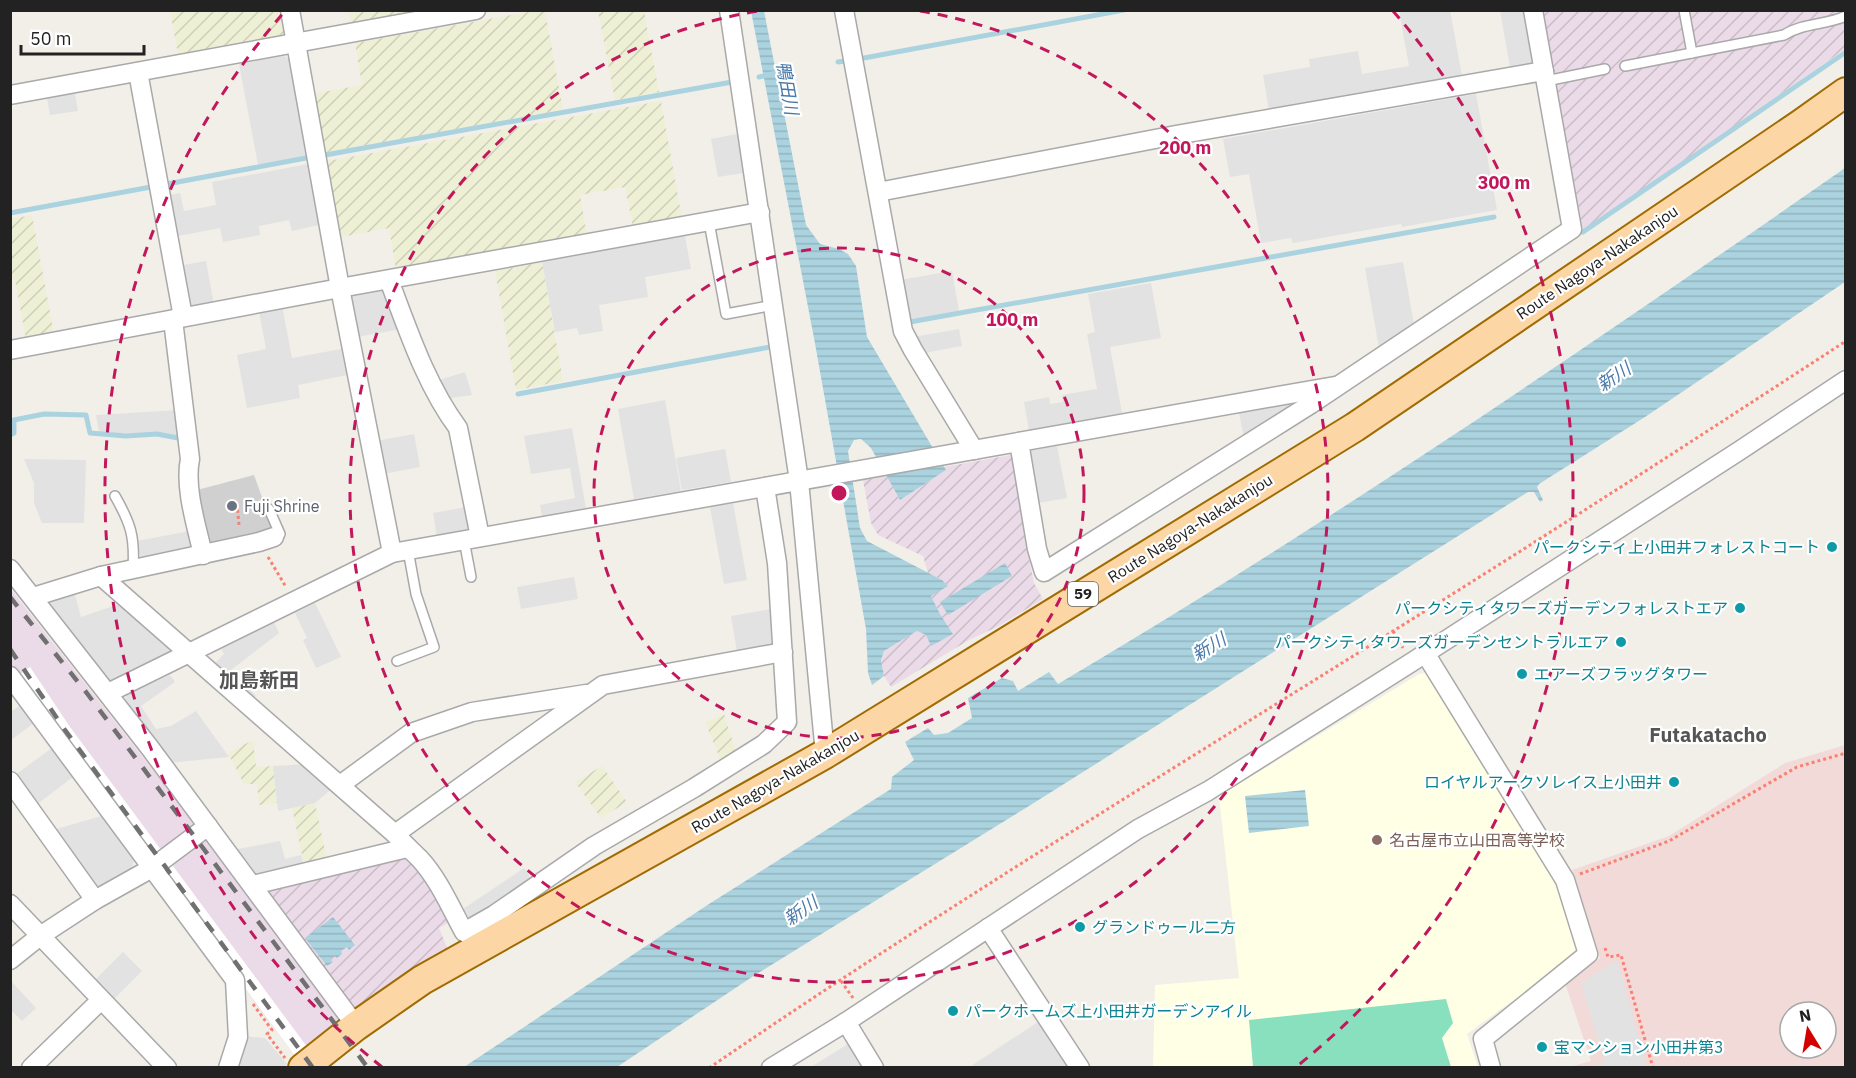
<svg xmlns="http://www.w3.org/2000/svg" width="1856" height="1078" font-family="'IBM Plex Sans','Noto Sans JP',sans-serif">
<defs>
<pattern id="industrial-furrows" width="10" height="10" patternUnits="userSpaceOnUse" patternTransform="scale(1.5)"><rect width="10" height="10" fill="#ebdbe8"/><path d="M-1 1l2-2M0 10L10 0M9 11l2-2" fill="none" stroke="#c9bcc7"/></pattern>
<pattern id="farmland-furrows" width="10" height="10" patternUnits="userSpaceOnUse" patternTransform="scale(1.5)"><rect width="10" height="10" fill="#eef0d5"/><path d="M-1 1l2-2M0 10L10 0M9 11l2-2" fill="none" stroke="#ccceb7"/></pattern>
<pattern id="water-rules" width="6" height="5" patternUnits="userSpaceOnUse" patternTransform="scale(1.5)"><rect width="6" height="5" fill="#aad3df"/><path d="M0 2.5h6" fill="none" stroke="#92b5bf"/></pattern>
</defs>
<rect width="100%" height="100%" fill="#f2efe9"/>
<path fill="#f2dad9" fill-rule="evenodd" d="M1845,745V1067H1569L1591,1061L1565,983L1600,958L1572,870L1669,836L1785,763ZM1790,1012H1826V1048H1790Z"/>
<g fill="url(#industrial-furrows)">
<path d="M1543,11H1845V49L1583,231Z"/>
<path d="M1011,455L1015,459L1032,547L1027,548L1034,583L1043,599L999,626L969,640L891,687L884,676L881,660L884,651L917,631L926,635L953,634L940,614L931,596L942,580L928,573L923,556L878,535L871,523L863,480L887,476L900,500L946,470L944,467Z"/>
<path d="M400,855L409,859L430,887L450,922L439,928L448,950L408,972L352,1009L267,897V891Z"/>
</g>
<path fill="#ffffe5" d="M1427,673L1559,884L1580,951L1467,1034L1478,1067L1153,1068L1155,985L1239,978L1219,796L1419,674Z"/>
<path fill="#d0d0d0" d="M254,475L273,528L210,550L197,490Z"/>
<g fill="#ebdbe8">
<path d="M10,588L197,826L149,858L11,665Z"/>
<path d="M207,837L341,1019L296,1058L161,876Z"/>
</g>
<g fill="url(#farmland-furrows)">
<path d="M348,10L444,11L352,28Z"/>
<path d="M170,11H281L286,34L178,54Z"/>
<path d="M534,11H545L563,110L322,153L312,94L362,85L355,43Z"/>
<path d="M598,11H644L659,92L615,100Z"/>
<path d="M661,101L682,219L633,227L625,187L580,195L587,236L396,270L389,228L336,238L322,162Z"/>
<path d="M32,215L54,334L26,339L15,280H11V219Z"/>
<path d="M542,262L563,381L516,390L495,271Z"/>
<path d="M724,714L736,752L721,761L705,722Z"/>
<path d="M253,740L256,767L273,766L277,803L259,805L257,784H244L228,753Z"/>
<path d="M602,766L627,802L601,818L575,782Z"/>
<path d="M315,803L327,860L304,865L292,808Z"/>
</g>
<path fill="#88e0be" d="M1446,999L1453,1023L1442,1038L1451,1067H1253L1249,1020Z"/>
<g fill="#e2e2e2">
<path d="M1450,10L1462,76L1269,111L1263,75L1310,67L1309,59L1358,51L1362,74L1409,66L1399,11Z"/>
<path d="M1500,11H1526L1535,63L1510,67Z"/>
<path d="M284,56L289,59L307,156L258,165L239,64Z"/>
<path d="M75,93L78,111L50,115L47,98Z"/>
<path d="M1476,94L1497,210L1402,227L1401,224L1293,243L1291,238L1261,243L1249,174L1230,177L1223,139Z"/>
<path d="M742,133L749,172L718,177L711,139Z"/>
<path d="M308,164L319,225L292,231L289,220L259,226L260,235L223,242L220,228L173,237L165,196L180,193L184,211L216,205L212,182Z"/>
<path d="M685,236L691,269L645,277L648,297L599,305L603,331L579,335L577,328L555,332L542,262Z"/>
<path d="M206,261L214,305L186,310L178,266Z"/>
<path d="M1403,262L1414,325L1379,348L1365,268Z"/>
<path d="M952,271L959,311L908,321L900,280Z"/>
<path d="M1151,283L1161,338L1110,347L1122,413L1029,430L1024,402L1049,397L1050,404L1063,402L1062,395L1097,389L1087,334L1095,332L1088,294Z"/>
<path d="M386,290L401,329L357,337L349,297Z"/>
<path d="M282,306L292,358L341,349L347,375L298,385L300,398L247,408L237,355L266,349L259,311Z"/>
<path d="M959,329L962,346L924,353L914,337Z"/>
<path d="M465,372L472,395L444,399L436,381Z"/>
<path d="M665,400L681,491L634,499L618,409Z"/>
<path d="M1304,401L1244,438L1239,413Z"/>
<path d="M179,410L181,436L158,433L126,434L99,432L96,415Z"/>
<path d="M572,428L586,509L542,517L540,505L575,498L570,468L531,474L524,436Z"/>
<path d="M414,434L420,467L383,474L376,441Z"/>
<path d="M1057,446L1067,498L1038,503L1029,451Z"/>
<path d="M725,449L731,482L682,490L676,458Z"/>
<path d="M24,459L86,460L84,523H42L34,503V483Z"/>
<path d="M733,503L747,580L724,584L710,507Z"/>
<path d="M467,507L472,530L437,537L433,513Z"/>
<path d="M195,530L199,552L142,564L137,541Z"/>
<path d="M574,577L578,599L521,609L517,587Z"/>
<path d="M74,591L81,617L122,603L176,650L113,681L105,679L46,606L47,599Z"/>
<path d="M315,603L341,657L316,668L303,640L307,638L295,613Z"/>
<path d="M777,608L779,645L737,652L731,616Z"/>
<path d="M274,622L279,633L231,670L256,696L249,701L211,667L224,654L221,649Z"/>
<path d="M170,675L175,682L141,706L156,729L171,726L196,711L229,757L167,763L124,706L126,695Z"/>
<path d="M21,705L34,723L11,740L10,712Z"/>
<path d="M52,748L73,777L36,805L15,775Z"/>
<path d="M310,764L335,786L315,803L278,811L273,766Z"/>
<path d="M101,816L134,859L132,870L95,890L53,830Z"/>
<path d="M280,841L285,859L301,855L304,866L258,876L251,874L233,850Z"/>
<path d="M524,868L531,878L470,919L463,909Z"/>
<path d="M123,952L142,971L114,999L95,980Z"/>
<path d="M1617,960L1647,1067H1589L1605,1062L1581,983Z"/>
<path d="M11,981L36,1008L22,1021L11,1010Z"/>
<path d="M1041,1020L1073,1068H968Z"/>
<path d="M244,1036L265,1038L287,1064L284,1067L235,1068Z"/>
<path d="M848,1044L863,1067H811Z"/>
</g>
<g fill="url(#water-rules)">
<path d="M751,11H764L806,225L820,244L839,249L848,254L856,266L867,337L946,470L900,500L871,448L861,439L854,440L848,451L860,528L867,541L942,580L948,586L931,596L940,614L953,634L931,646L926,635L917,631L884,651L881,660L884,676L872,685L868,673L866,629L814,338Z"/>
<path d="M1845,168V282L1645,417L1539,484L1537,487L1543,500L1540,502L1534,492H1528L1029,806L755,975L617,1067H464L709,904L891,789L892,777L914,760L905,742L928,728L934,735L948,733L972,718L968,698L1002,678L1013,681L1018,691L1049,672L1058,684C1328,524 1588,347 1845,168Z"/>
<path d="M1005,563L1012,576L948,615L940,602Z"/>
<path d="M1305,790L1309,826L1249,833L1245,796Z"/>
<path d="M333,917L355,945L349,950L347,947L341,951L342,954L337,958L334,956L330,959L333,962L327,966L305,938Z"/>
</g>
<path fill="#fff" d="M30,667L70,727L322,1067H303L59,735L19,675Z"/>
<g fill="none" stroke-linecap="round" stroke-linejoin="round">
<g stroke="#aad3df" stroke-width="5">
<path d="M864,58L1124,10"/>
<path d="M838,62L845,61"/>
<path d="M759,77L777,73"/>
<path d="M325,155L732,82"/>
<path d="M167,184L306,158"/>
<path d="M10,213L151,187"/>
<path d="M1583,232L1846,52"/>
<path d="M910,322L1494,217"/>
<path d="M518,394L770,347"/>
<path d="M10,435L14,433V420L44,414L86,415L90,433L126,436L157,434L178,438"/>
</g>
<g stroke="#a9a9a9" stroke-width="12">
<g id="service">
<path d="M1684,10L1692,53"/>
<path d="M1625,66L1784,35C1802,23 1826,25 1846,16"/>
<path d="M1546,81L1605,69"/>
<path d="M709,222L726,314L774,305"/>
<path d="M115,496C131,524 135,537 133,570"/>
<path d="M269,509L280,534L275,536"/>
<path d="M464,540L471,577"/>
<path d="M397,661L434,647L416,594L408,550"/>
</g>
</g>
<g stroke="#a9a9a9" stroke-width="21">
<g id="minor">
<path d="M290,10L340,288L392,553"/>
<path d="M729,10L799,481L825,754"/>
<path d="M844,10L903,331L913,350L974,450"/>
<path d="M138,72L183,317"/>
<path d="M10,95L476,10"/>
<path d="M878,192L1176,135L1544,71"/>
<path d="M389,280C408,330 426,385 458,428L480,537"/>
<path d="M173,320L190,459C184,488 197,527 203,555"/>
<path d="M10,350L340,288L760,212"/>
<path d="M1019,442L1037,549L1044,572L1311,404L1572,229L1533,10"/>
<path d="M10,569L150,748L356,1026"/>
<path d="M101,576L395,834C403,843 411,850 419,858C438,878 451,908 464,932L494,915L594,846L694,788L764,744L787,722L777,563L765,487"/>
<path d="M33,597L101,576L259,542L274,537"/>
<path d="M1425,653L1565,880L1588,954L1483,1039L1491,1068"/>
<path d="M10,676L235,980L238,1037L228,1068"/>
<path d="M108,693L392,553L1335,386"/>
<path d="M10,781L95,900"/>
<path d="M340,785L411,733L472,712L586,694"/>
<path d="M395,834L603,685L783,652"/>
<path d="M253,885L407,848"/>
<path d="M10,904L167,1068"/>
<path d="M988,928L1080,1068"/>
<path d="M10,960L40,936L95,900L152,868L208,826"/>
<path d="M846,1022L874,1068"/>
<path d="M31,1068L101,1000"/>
<path d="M771,1068L846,1022L1138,829L1208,791L1412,662L1739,451L1846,380"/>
</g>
</g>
<g stroke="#a06b00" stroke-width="32">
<path id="primary" d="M303,1068L356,1026L422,980L825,754L1355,427L1801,124L1846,92"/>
</g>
<g stroke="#fa8072" stroke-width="3" stroke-dasharray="3 3" stroke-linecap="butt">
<path d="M237,504L239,525"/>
<path d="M268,557L286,587"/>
<path d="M1393,631L1403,648"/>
<path d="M1580,874L1669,841L1797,767L1846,753"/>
<path d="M1605,948L1608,957L1621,955L1653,1068"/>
<path d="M841,981L853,998"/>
<path d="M253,1004L272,1030L267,1034L285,1058"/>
<path d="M709,1068C937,912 1173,769 1406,623C1554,531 1700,436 1846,341"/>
</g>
<use href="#service" stroke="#fff" stroke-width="9"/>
<use href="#minor" stroke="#fff" stroke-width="18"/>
<use href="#primary" stroke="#fcd6a4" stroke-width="28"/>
<g stroke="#707070" stroke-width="4.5" stroke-dasharray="12 12" stroke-linecap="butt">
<path d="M10,597L86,692L368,1068"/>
<path d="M10,649L65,730L313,1068"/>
</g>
</g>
<g fill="none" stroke="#c2185b" stroke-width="3" stroke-dasharray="10 8">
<circle cx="839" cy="493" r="245"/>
<path d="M920 11A489 489 0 1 1 758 11"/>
<path d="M382 1067A734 734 0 0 1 285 11M1393 11A734 734 0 0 1 1296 1067"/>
</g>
<circle fill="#6b7280" stroke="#fff" stroke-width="2" cx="232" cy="506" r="6"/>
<g fill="#0f9aa8" stroke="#fff" stroke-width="2">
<circle cx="1832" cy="547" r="6"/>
<circle cx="1740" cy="608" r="6"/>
<circle cx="1621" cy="642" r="6"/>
<circle cx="1522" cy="674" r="6"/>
<circle cx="1674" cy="782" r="6"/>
<circle cx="1080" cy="927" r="6"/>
<circle cx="953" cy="1011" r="6"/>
<circle cx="1542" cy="1047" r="6"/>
</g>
<circle fill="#8d6e63" stroke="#fff" stroke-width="2" cx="1377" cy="840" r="6"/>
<g text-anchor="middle" stroke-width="4.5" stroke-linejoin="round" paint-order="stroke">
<rect fill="#fff" stroke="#646464" stroke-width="1.5" x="1068" y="582" width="30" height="24" rx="4.5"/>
<g font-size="15" font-weight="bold" fill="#222">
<text x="1083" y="599">59</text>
</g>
<g font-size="16" fill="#222" stroke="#fff">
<text transform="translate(1597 262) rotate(-34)" y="6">Route Nagoya-Nakakanjou</text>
<text transform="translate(1190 528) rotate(-32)" y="6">Route Nagoya-Nakakanjou</text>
<text transform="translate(775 781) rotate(-30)" y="6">Route Nagoya-Nakakanjou</text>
</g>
<g font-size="16" fill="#5b616d" stroke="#fff" text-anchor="start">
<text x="244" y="512">Fuji Shrine</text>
</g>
<g font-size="16" fill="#0d838f" stroke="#fff" text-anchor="end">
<text x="1820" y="553">パークシティ上小田井フォレストコート</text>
<text x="1728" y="614">パークシティタワーズガーデンフォレストエア</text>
<text x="1609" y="648">パークシティタワーズガーデンセントラルエア</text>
<text x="1534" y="680" text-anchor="start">エアーズフラッグタワー</text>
<text x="1662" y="788">ロイヤルアークソレイス上小田井</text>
<text x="1092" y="933" text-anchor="start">グランドゥール二方</text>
<text x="965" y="1017" text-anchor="start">パークホームズ上小田井ガーデンアイル</text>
<text x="1554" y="1053" text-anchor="start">宝マンション小田井第3</text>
</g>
<g font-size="16" fill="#785e54" stroke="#fff" text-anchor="start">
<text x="1389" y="846">名古屋市立山田高等学校</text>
</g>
<g font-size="18" font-style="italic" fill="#4a7aab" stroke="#fff">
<text transform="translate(787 88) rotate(80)" y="6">鴨田川</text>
<text transform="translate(1614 377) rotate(-34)" y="6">新川</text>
<text transform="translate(1209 647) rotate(-31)" y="6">新川</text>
<text transform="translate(801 911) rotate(-34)" y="6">新川</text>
</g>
<g font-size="20" font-weight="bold" fill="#555" stroke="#fff">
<text x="259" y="687">加島新田</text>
<text x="1708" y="742">Futakatacho</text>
</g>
</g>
<circle cx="839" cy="493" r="9" fill="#c2185b" stroke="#fff" stroke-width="3"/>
<g font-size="18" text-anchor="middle" font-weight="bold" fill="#c2185b" stroke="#fff" stroke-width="4.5" stroke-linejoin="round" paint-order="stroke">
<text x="1185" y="154">200 m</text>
<text x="1504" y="189">300 m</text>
<text x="1012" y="326">100 m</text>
</g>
<rect width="1856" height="1078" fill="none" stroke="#222222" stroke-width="24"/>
<g transform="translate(1808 1030) rotate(349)"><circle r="28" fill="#ffffff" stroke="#a7a7a7" stroke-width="1.5"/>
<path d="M0-4.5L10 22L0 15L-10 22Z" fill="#d40000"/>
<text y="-9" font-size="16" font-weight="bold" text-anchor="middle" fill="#222222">N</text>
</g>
<path d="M21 45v9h123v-9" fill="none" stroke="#222222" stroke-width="3"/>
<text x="30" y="45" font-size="18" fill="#222222" stroke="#ffffff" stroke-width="4.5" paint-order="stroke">50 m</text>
</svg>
